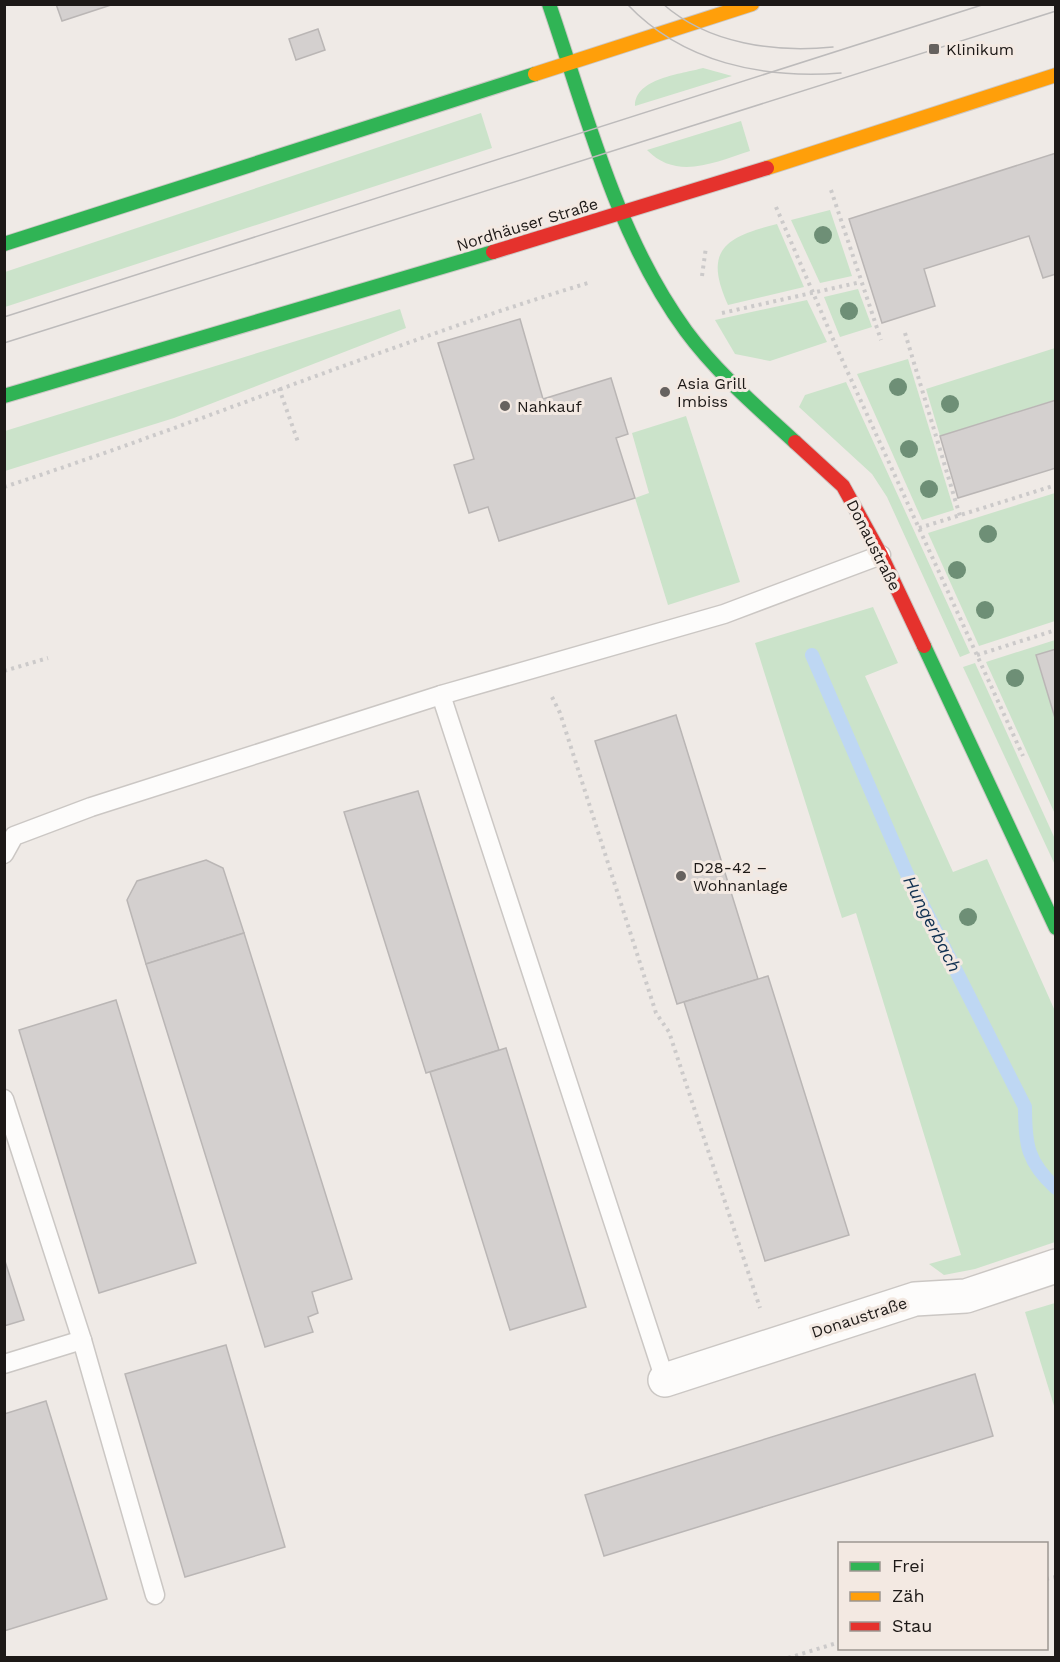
<svg xmlns="http://www.w3.org/2000/svg" width="1060" height="1662" font-family="'Work Sans',sans-serif">
<rect width="100%" height="100%" fill="#efeae6"/>
<g fill="#cbe3ca">
<path d="M703,68L732,76L635,106C635,78 682,74 703,68Z"/>
<path d="M481,113L492,148L5,307V272Z"/>
<path d="M741,121L750,151C715,162 677,181 647,150Z"/>
<path d="M830,210L852,276L820,283L791,220Z"/>
<path d="M777,224L804,287L728,305C703,250 725,237 777,224Z"/>
<path d="M858,289L872,327L840,337L824,297Z"/>
<path d="M807,300L827,342L770,361L735,354L715,320Z"/>
<path d="M400,309L406,328L174,418L5,471V431Z"/>
<path d="M1055,348V400L940,436L926,389Z"/>
<path d="M908,359L954,510L922,520L857,374Z"/>
<path d="M846,382L970,653L960,657L887,497L872,474L799,407L805,395Z"/>
<path d="M686,416L740,582L668,605L635,498L649,493L632,433Z"/>
<path d="M1055,493V621L979,646L928,533Z"/>
<path d="M873,607L898,663L865,676L953,872L987,859L1055,1011V1242L975,1269L944,1275L929,1264L961,1255L856,913L842,918L755,643Z"/>
<path d="M1055,640V649L1036,656L1055,718V814L986,662Z"/>
<path d="M975,663L1055,839V865L963,667Z"/>
<path d="M1055,1303H1056L1055,1409L1025,1312Z"/>
</g>
<g fill="none" stroke-linecap="round" stroke-linejoin="round">
<path stroke="#bed7f3" stroke-width="14" d="M812,655L907,874L1025,1107C1025,1144 1027,1162 1056,1188"/>
</g>
<g fill="#d4d0cf" stroke="#bab6b5" stroke-width="1.5">
<path d="M56,4H114L62,21Z"/>
<path d="M318,29L325,50L296,60L289,39Z"/>
<path d="M1056,153V274L1043,278L1029,236L924,269L935,306L882,323L849,219Z"/>
<path d="M520,319L543,399L611,378L628,434L616,438L635,498L499,541L488,507L469,513L454,465L474,459L438,343Z"/>
<path d="M1056,400V468L958,498L940,436Z"/>
<path d="M1056,649V718H1055L1036,655Z"/>
<path d="M676,715L758,979L677,1004L595,741Z"/>
<path d="M418,791L499,1050L426,1073L344,812Z"/>
<path d="M206,860L223,868L244,933L146,964L127,900L137,881Z"/>
<path d="M244,933L352,1279L312,1292L318,1313L308,1317L313,1332L265,1347L146,964Z"/>
<path d="M768,976L849,1235L765,1261L684,1002Z"/>
<path d="M116,1000L196,1263L99,1293L19,1030Z"/>
<path d="M506,1048L586,1307L510,1330L430,1072Z"/>
<path d="M4,1258L24,1320L4,1326Z"/>
<path d="M226,1345L285,1547L185,1577L125,1374Z"/>
<path d="M975,1374L993,1436L604,1556L585,1495Z"/>
<path d="M46,1401L107,1599L4,1631V1414Z"/>
</g>
<g fill="none" stroke-linecap="round" stroke-linejoin="round">
<g stroke="#cbc7c4" stroke-width="21">
<g id="lane">
<path d="M441,695L665,1380"/>
<path d="M4,854L14,836L91,807L441,695L724,614L881,555"/>
<path d="M4,1099L82,1340L155,1595"/>
<path d="M4,1364L82,1340"/>
</g>
</g>
<g stroke="#cbc7c4" stroke-width="36">
<path id="street" d="M665,1380L915,1299L966,1296L1056,1266"/>
</g>
<g stroke="#cbc7c4" stroke-width="16">
<g id="fast">
<path d="M549,4C587,115 616,235 686,331C717,373 757,407 795,442"/>
<path d="M4,244L535,74"/>
<path d="M4,396L493,252"/>
<path d="M924,646L1056,928"/>
</g>
</g>
<g stroke="#cbc7c4" stroke-width="16">
<g id="slow">
<path d="M535,74L752,4"/>
<path d="M767,168L1056,75"/>
</g>
</g>
<g stroke="#cbc7c4" stroke-width="16">
<g id="jam">
<path d="M493,252L767,168"/>
<path d="M795,442L843,486L881,555L924,646"/>
</g>
</g>
<g stroke="#cccaca" stroke-width="4" stroke-dasharray="3 4.5" stroke-linecap="butt">
<path d="M831,190L881,340"/>
<path d="M776,207L839,353L1023,756"/>
<path d="M702,276L706,247"/>
<path d="M722,313L861,282"/>
<path d="M905,333L960,516"/>
<path d="M279,388L298,442"/>
<path d="M4,487C201,423 390,343 588,283"/>
<path d="M919,528L1056,485"/>
<path d="M977,655L1056,630"/>
<path d="M4,671L48,658"/>
<path d="M552,697L560,713L656,1013L669,1032L760,1308"/>
<path d="M1046,1579L1056,1577"/>
<path d="M788,1658L840,1642"/>
</g>
<use href="#lane" stroke="#fdfcfb" stroke-width="18"/>
<use href="#street" stroke="#fdfcfb" stroke-width="33"/>
<use href="#fast" stroke="#30b455" stroke-width="14"/>
<use href="#slow" stroke="#ff9f0a" stroke-width="14"/>
<use href="#jam" stroke="#e5322d" stroke-width="14"/>
<g stroke="#bdbbbb" stroke-width="1.5">
<path d="M627,4C683,63 763,79 841,73"/>
<path d="M663,4C708,44 776,53 833,47"/>
<path d="M4,317L985,4"/>
<path d="M4,343L1056,11"/>
</g>
</g>
<g fill="#6e8f76">
<circle cx="823" cy="235" r="9"/>
<circle cx="849" cy="311" r="9"/>
<circle cx="898" cy="387" r="9"/>
<circle cx="950" cy="404" r="9"/>
<circle cx="909" cy="449" r="9"/>
<circle cx="929" cy="489" r="9"/>
<circle cx="988" cy="534" r="9"/>
<circle cx="957" cy="570" r="9"/>
<circle cx="985" cy="610" r="9"/>
<circle cx="1015" cy="678" r="9"/>
<circle cx="968" cy="917" r="9"/>
</g>
<g fill="#66625f" stroke="#f3e9e2" stroke-width="2">
<rect x="928" y="43" width="12" height="12" rx="3"/>
<circle cx="665" cy="392" r="6"/>
<circle cx="505" cy="406" r="6"/>
<circle cx="681" cy="876" r="6"/>
</g>
<g text-anchor="middle" stroke-width="6" stroke-linejoin="round" paint-order="stroke">
<g font-size="16" fill="#1d1917" stroke="#f3e9e2" text-anchor="start">
<text x="946" y="55">Klinikum</text>
<text x="677" y="389">Asia Grill<tspan x="677" dy="18">Imbiss</tspan></text>
<text x="517" y="412">Nahkauf</text>
<text x="693" y="873">D28-42 –<tspan x="693" dy="18">Wohnanlage</tspan></text>
</g>
<g font-size="16" fill="#1d1917" stroke="#f3e9e2">
<text transform="translate(527 224) rotate(-17)" y="6">Nordhäuser Straße</text>
<text transform="translate(874 545) rotate(63)" y="6">Donaustraße</text>
<text transform="translate(859 1317) rotate(-18)" y="6">Donaustraße</text>
</g>
<g font-size="18" font-style="italic" fill="#0f3051" stroke="#f3e9e2">
<text transform="translate(932 924) rotate(63)" y="6">Hungerbach</text>
</g>
</g>
<rect width="1060" height="1662" fill="none" stroke="#1d1917" stroke-width="12"/>
<rect x="838" y="1542" width="210" height="108" fill="#f3e9e2" stroke="#9d9691" stroke-width="1.5"/>
<rect x="850" y="1562" width="30" height="9" fill="#30b455" stroke="#9d9691" stroke-width="1.5"/>
<text x="892" y="1572" font-size="18" fill="#1d1917">Frei</text>
<rect x="850" y="1592" width="30" height="9" fill="#ff9f0a" stroke="#9d9691" stroke-width="1.5"/>
<text x="892" y="1602" font-size="18" fill="#1d1917">Zäh</text>
<rect x="850" y="1622" width="30" height="9" fill="#e5322d" stroke="#9d9691" stroke-width="1.5"/>
<text x="892" y="1632" font-size="18" fill="#1d1917">Stau</text>
</svg>
